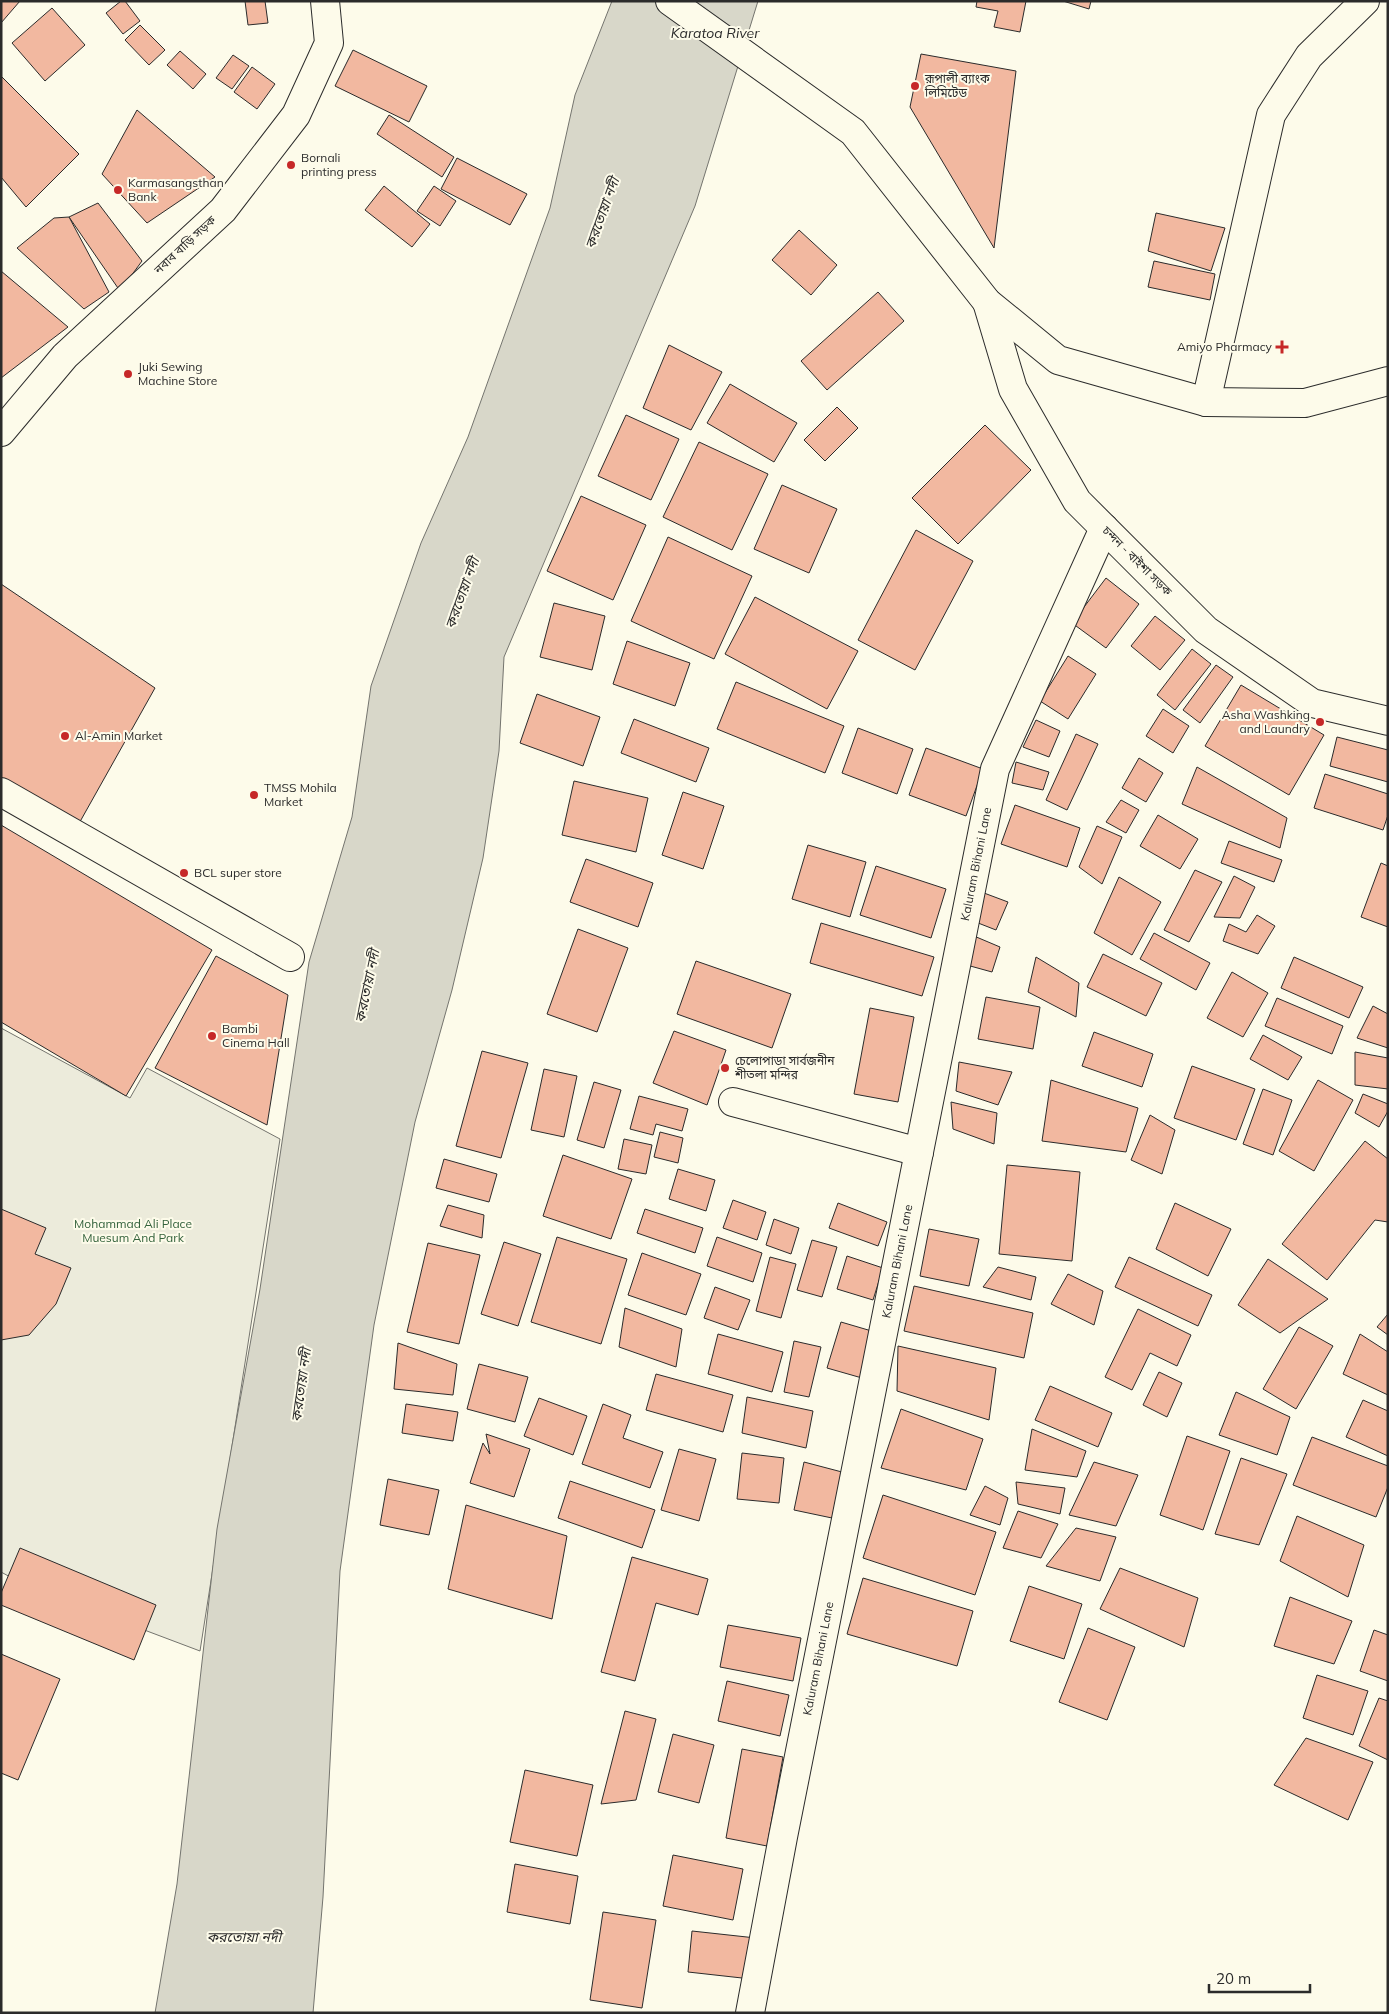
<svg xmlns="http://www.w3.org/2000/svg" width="1389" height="2014" font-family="Mulish,'Noto Sans Bengali',sans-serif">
<rect width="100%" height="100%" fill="#fdfbea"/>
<path fill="#ecebdb" stroke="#74746e" d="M1,1028L130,1098L147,1068L280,1139L200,1651L25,1585L1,1572Z"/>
<path fill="#d8d7c9" stroke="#74746e" d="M612,1H758L695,206L504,657L499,751L483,858L452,990L415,1122L374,1325L340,1571L323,1897L313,2013H155L177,1884L217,1529L260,1289L309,962L352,817L371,686L421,543L468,437L550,208L575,95Z"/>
<g fill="#f2b8a0" stroke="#2b2b2b">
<path d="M1,1H20L1,23Z"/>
<path d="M121,1H125L140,21L123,34L106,13Z"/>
<path d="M245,1H265L268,23L248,25Z"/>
<path d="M977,1H1026L1020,32L994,27L998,11L976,7Z"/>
<path d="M1063,1H1091L1089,9Z"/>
<path d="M52,8L85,45L45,81L12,43Z"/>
<path d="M140,25L165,50L149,65L125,40Z"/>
<path d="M353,50L427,86L409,122L335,86Z"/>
<path d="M180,51L206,74L193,89L167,65Z"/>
<path d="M921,54L1016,71L994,248L910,107Z"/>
<path d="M233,55L249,66L232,89L216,78Z"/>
<path d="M252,67L275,84L257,109L234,92Z"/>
<path d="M1,76L79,154L26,207L1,177Z"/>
<path d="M137,110L215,177L147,223L102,174Z"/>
<path d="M389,115L454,157L442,177L377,134Z"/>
<path d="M457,158L527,194L510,225L441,189Z"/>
<path d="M384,186L430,224L412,247L365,210Z"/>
<path d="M434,186L456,201L440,226L417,211Z"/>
<path d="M98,203L142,261L120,291L69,217Z"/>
<path d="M1156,213L1225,228L1211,271L1148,251Z"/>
<path d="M69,217L109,292L84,309L17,248L54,218Z"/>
<path d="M799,230L837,265L811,295L772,260Z"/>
<path d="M1154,261L1215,274L1210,300L1148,287Z"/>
<path d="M1,271L68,327L1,378Z"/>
<path d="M878,292L904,321L827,390L801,361Z"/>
<path d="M669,345L722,372L691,430L643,408Z"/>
<path d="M730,384L797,423L774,462L707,423Z"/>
<path d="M837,407L858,428L825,461L804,440Z"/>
<path d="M626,415L679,439L651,500L598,476Z"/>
<path d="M985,425L1031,470L958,544L912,498Z"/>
<path d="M699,442L768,474L732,550L663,517Z"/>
<path d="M782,485L837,509L809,573L754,549Z"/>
<path d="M581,496L646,525L613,600L547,571Z"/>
<path d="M916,530L973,561L915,670L858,640Z"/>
<path d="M668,537L752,576L714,659L631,621Z"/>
<path d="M1106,578L1139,604L1106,648L1072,623Z"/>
<path d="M1,584L155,688L77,827L1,783Z"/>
<path d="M755,597L858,651L827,709L725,654Z"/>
<path d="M554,603L605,616L592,670L540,657Z"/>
<path d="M1155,616L1185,640L1160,670L1131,646Z"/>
<path d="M627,641L690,663L675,706L613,684Z"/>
<path d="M1192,649L1211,664L1175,710L1157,695Z"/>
<path d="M1068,656L1096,674L1068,719L1040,701Z"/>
<path d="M1216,665L1233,677L1200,723L1183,710Z"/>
<path d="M736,682L844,726L825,773L717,729Z"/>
<path d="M1241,685L1324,735L1289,795L1205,746Z"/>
<path d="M537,694L600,717L583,766L520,743Z"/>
<path d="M1163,709L1189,726L1173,753L1146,736Z"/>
<path d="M634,719L709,748L696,782L621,753Z"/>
<path d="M1036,720L1060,731L1049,757L1023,747Z"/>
<path d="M858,728L913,749L897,794L842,773Z"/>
<path d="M1076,734L1098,744L1067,810L1046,800Z"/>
<path d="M1337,737L1388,750V782L1330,766Z"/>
<path d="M926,748L983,769L966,816L909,795Z"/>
<path d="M1139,758L1163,773L1146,802L1122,788Z"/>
<path d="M1016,762L1049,772L1043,790L1012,783Z"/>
<path d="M1197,767L1287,818L1280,848L1182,804Z"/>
<path d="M1325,774L1388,794V815L1383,830L1314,808Z"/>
<path d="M574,781L648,798L636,852L562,835Z"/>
<path d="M683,792L724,806L703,869L662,855Z"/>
<path d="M1121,800L1139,810L1126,833L1106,822Z"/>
<path d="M1015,805L1080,828L1067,867L1001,844Z"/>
<path d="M1158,815L1198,839L1180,869L1140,846Z"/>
<path d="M1,825L212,950L126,1096L1,1022Z"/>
<path d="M1097,826L1122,837L1102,884L1079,867Z"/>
<path d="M1229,841L1282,860L1274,882L1221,863Z"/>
<path d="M808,845L866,862L850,917L792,899Z"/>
<path d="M586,859L653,883L638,927L570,902Z"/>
<path d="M1381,863L1388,866V927L1361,917Z"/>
<path d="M876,866L946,889L931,938L860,915Z"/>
<path d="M1195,870L1222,882L1189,942L1164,930Z"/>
<path d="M1234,876L1255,887L1240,918L1214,917Z"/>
<path d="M1119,877L1161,902L1132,955L1094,933Z"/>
<path d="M984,893L1008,902L996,930L973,921Z"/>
<path d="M1257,915L1275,926L1258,954L1223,941L1229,924L1246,932Z"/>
<path d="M821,923L934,957L922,996L810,963Z"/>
<path d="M578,929L628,948L597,1032L547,1014Z"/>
<path d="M1154,933L1210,963L1196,990L1140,959Z"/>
<path d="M974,936L1000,947L992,972L963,964Z"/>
<path d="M1103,954L1162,983L1146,1016L1087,987Z"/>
<path d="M216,956L288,995L267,1125L155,1068Z"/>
<path d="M1036,957L1079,983L1076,1017L1028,992Z"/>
<path d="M1294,957L1363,987L1349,1018L1281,988Z"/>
<path d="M696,961L791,994L772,1048L677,1014Z"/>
<path d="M1232,972L1268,993L1243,1037L1207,1018Z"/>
<path d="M986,997L1040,1007L1033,1049L978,1039Z"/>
<path d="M1277,998L1343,1026L1332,1054L1265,1026Z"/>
<path d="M1373,1006L1388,1014V1048L1357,1038Z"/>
<path d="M870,1008L914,1017L898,1102L854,1094Z"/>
<path d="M674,1031L726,1050L707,1105L653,1083Z"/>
<path d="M1094,1032L1153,1054L1142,1087L1082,1066Z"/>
<path d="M1263,1035L1302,1057L1288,1080L1250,1059Z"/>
<path d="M482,1051L528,1063L501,1158L456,1146Z"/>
<path d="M1355,1052L1388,1058V1089L1355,1085Z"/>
<path d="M959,1062L1012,1072L998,1105L956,1091Z"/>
<path d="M1192,1066L1255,1089L1236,1140L1174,1118Z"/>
<path d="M544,1069L577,1076L564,1137L531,1130Z"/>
<path d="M1051,1080L1138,1108L1126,1152L1042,1141Z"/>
<path d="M1318,1080L1353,1100L1314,1171L1279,1151Z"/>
<path d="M594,1082L621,1090L604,1148L577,1140Z"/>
<path d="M1263,1089L1292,1100L1273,1155L1243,1144Z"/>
<path d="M1363,1094L1388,1104V1111L1379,1127L1355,1113Z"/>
<path d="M639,1096L688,1109L682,1131L656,1124L653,1135L630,1129Z"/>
<path d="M951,1102L997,1113L994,1144L953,1129Z"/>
<path d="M1150,1115L1175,1130L1162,1174L1131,1160Z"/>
<path d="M660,1132L683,1138L678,1163L654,1157Z"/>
<path d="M624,1139L652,1145L646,1174L618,1169Z"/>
<path d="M1365,1141L1388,1159V1222L1375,1220L1327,1280L1282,1244Z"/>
<path d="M563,1155L632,1179L611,1239L543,1216Z"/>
<path d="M444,1159L497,1174L489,1202L436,1188Z"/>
<path d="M1007,1165L1080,1172L1072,1261L999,1254Z"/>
<path d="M678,1169L715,1180L706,1211L669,1199Z"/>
<path d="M733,1200L766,1212L757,1240L723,1228Z"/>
<path d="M838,1203L887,1222L878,1246L829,1228Z"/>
<path d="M1175,1203L1231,1229L1208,1276L1156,1249Z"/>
<path d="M448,1205L484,1215L482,1238L440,1226Z"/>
<path d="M1,1209L46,1228L35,1254L71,1268L56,1304L29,1335L1,1340Z"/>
<path d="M645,1209L703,1228L695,1253L637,1233Z"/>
<path d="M774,1219L799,1228L791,1254L766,1245Z"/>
<path d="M929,1229L979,1239L969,1286L920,1276Z"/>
<path d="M557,1237L627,1259L601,1344L531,1322Z"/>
<path d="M717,1237L762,1253L753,1282L707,1266Z"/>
<path d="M812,1240L837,1247L822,1297L797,1290Z"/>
<path d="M504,1242L541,1254L518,1326L481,1314Z"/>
<path d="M428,1243L480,1255L459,1344L407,1332Z"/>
<path d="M642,1253L701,1274L686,1315L628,1295Z"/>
<path d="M847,1256L883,1268L873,1300L837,1289Z"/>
<path d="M770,1257L796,1264L781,1318L756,1311Z"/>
<path d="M1129,1257L1212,1295L1198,1326L1115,1287Z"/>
<path d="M1268,1259L1328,1299L1280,1333L1238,1305Z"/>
<path d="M998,1267L1036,1277L1031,1300L983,1287Z"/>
<path d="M1068,1274L1103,1291L1094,1325L1051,1304Z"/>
<path d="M914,1286L1033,1313L1024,1358L904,1331Z"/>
<path d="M715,1287L750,1300L738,1330L704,1318Z"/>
<path d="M625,1308L682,1329L676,1367L619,1347Z"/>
<path d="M1138,1309L1191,1335L1177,1366L1150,1353L1132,1390L1105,1377Z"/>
<path d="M1388,1314V1335L1377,1327Z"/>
<path d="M841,1322L875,1332L862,1378L827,1368Z"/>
<path d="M1299,1327L1333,1346L1296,1409L1263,1389Z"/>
<path d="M718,1334L783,1352L772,1392L708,1374Z"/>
<path d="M1360,1334L1388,1352V1395L1343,1374Z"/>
<path d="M794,1341L821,1347L809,1397L784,1392Z"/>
<path d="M398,1343L457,1364L453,1395L394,1389Z"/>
<path d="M898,1346L996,1368L989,1420L897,1391Z"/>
<path d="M479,1364L528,1377L515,1422L467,1409Z"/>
<path d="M1159,1372L1182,1383L1167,1417L1143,1405Z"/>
<path d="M656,1374L733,1395L723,1432L646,1410Z"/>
<path d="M1050,1386L1112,1413L1098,1447L1035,1420Z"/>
<path d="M1236,1392L1290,1417L1277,1455L1219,1435Z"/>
<path d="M747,1397L813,1411L806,1448L742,1433Z"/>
<path d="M539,1398L587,1416L573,1455L524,1436Z"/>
<path d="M1363,1400L1388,1411V1456L1346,1437Z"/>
<path d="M406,1404L458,1412L453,1441L402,1433Z"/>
<path d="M603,1404L631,1415L623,1438L663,1452L650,1488L582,1464Z"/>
<path d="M901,1409L983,1439L966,1490L881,1468Z"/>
<path d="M1032,1429L1086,1451L1077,1477L1025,1470Z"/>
<path d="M486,1434L530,1449L514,1497L470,1483L483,1443L490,1454Z"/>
<path d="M1187,1436L1230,1451L1203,1530L1160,1515Z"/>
<path d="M1312,1437L1388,1466V1487L1376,1517L1293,1485Z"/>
<path d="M679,1449L716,1459L699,1521L661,1510Z"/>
<path d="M742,1453L784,1458L779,1503L737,1499Z"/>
<path d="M1241,1458L1287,1474L1259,1545L1215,1534Z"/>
<path d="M804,1462L842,1472L832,1518L794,1510Z"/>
<path d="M1094,1462L1138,1475L1116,1526L1069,1515Z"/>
<path d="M388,1479L439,1490L429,1535L380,1525Z"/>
<path d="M570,1481L655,1510L642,1548L558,1518Z"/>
<path d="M1016,1482L1065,1488L1060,1514L1018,1504Z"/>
<path d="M985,1486L1008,1498L1000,1525L970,1515Z"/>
<path d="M883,1495L996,1532L975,1595L863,1558Z"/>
<path d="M466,1505L567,1536L552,1619L448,1589Z"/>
<path d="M1018,1511L1058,1524L1041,1558L1003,1548Z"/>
<path d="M1297,1516L1364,1545L1348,1597L1280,1561Z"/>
<path d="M1076,1528L1116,1537L1100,1581L1046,1566Z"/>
<path d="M20,1548L156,1605L134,1660L1,1605V1593Z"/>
<path d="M632,1557L708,1579L698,1615L656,1603L635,1681L601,1672Z"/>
<path d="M1120,1568L1198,1598L1184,1647L1100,1609Z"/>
<path d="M863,1578L973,1611L957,1666L847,1634Z"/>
<path d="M1029,1586L1082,1604L1064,1659L1010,1641Z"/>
<path d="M1290,1597L1352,1621L1334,1664L1274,1646Z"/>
<path d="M728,1625L801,1638L793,1681L720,1667Z"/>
<path d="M1088,1628L1135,1647L1107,1720L1059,1702Z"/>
<path d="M1374,1630L1388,1635V1681L1360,1671Z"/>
<path d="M1,1654L60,1679L18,1780L1,1773Z"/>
<path d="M1317,1675L1368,1691L1353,1735L1303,1718Z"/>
<path d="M727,1681L789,1695L780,1736L718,1721Z"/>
<path d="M1379,1698L1388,1701V1760L1359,1746Z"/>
<path d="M625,1711L656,1719L636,1800L601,1804Z"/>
<path d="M673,1734L714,1745L699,1803L658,1792Z"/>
<path d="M1306,1738L1373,1762L1348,1820L1274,1785Z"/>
<path d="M742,1749L783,1757L767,1846L726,1838Z"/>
<path d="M525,1770L593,1785L577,1856L510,1842Z"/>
<path d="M673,1855L743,1869L733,1920L663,1906Z"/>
<path d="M515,1864L578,1876L570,1924L507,1912Z"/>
<path d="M603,1912L656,1920L642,2008L590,2000Z"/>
<path d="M692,1931L756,1938L751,1979L688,1972Z"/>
</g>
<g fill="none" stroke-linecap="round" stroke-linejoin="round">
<g stroke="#2b2b2b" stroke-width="30">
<g id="street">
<path d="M1206,402L1271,115L1309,56L1365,1"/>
<path d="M1,792L290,957"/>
<path d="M733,1102L919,1152"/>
<path id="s1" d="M750,2013L783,1837L995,769L1104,528"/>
</g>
</g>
<g stroke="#2b2b2b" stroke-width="30">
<g id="secondary">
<path d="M670,1L853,132L987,302L1058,360L1206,402L1305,403L1388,381"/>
<path d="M987,302L1013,389L1077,501L1206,630L1312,703L1388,721"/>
<path d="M1,432L65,356L223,210L296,115L329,43L325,1"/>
</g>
</g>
<use href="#street" stroke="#fdfbea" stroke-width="28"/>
<use href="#secondary" stroke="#fdfbea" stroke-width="28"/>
</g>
<g fill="#c62828" stroke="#fdfbea" stroke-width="2">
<circle cx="915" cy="86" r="5"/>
<circle cx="291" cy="165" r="5"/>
<circle cx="118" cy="190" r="5"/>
<path d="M1279.5 339.5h5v5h5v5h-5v5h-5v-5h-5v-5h5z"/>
<circle cx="128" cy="374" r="5"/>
<circle cx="1320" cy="722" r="5"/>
<circle cx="65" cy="736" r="5"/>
<circle cx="254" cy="795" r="5"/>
<circle cx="184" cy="873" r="5"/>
<circle cx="212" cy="1036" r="5"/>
<circle cx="725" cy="1068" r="5"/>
</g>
<g text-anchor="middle" stroke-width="4" stroke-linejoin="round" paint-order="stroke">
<g font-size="12" fill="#2b2b2b" stroke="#fdfbea" text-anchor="start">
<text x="925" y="83">রূপালী ব্যাংক<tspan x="925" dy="14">লিমিটেড</tspan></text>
<text x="301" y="162">Bornali<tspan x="301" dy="14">printing press</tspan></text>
<text x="128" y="187">Karmasangsthan<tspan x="128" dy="14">Bank</tspan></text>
<text x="1272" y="351" text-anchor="end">Amiyo Pharmacy</text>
<text x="138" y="371">Juki Sewing<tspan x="138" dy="14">Machine Store</tspan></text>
<text x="1310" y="719" text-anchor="end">Asha Washking<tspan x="1310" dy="14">and Laundry</tspan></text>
<text x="75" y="740">Al-Amin Market</text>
<text x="264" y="792">TMSS Mohila<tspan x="264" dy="14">Market</tspan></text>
<text x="194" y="877">BCL super store</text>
<text x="222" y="1033">Bambi<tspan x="222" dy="14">Cinema Hall</tspan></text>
<text x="735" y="1065">চেলোপাড়া সার্বজনীন<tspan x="735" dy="14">শীতলা মন্দির</tspan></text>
</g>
<g font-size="12" fill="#2b2b2b" stroke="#fdfbea">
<text transform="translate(185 245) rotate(-43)" y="4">নবাব বাড়ি সড়ক</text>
<text transform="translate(1137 561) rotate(45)" y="4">চন্দন - বাইশা সড়ক</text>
<text dy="4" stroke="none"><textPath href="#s1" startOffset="1171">Kaluram Bihani Lane</textPath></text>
<text dy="4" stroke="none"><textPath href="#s1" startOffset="766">Kaluram Bihani Lane</textPath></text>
<text dy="4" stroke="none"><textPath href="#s1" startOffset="361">Kaluram Bihani Lane</textPath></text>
</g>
<g font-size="12" fill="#34623c" stroke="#fdfbea">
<text x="133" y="1228">Mohammad Ali Place<tspan x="133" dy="14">Muesum And Park</tspan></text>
</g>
<g font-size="14" font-style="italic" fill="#2b2b2b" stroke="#fdfbea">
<text x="715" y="38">Karatoa River</text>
<text transform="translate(602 213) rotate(-70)" y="5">করতোয়া নদী</text>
<text transform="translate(462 593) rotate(-70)" y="5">করতোয়া নদী</text>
<text transform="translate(367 986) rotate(-78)" y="5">করতোয়া নদী</text>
<text transform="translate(301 1385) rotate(-82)" y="5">করতোয়া নদী</text>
<text x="244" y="1942">করতোয়া নদী</text>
</g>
</g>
<rect width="1389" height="2014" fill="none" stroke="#2b2b2b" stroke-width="5"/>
<path d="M1209 1984v8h101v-8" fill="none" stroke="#2b2b2b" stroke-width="2.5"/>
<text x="1216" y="1984" font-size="15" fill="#2b2b2b" stroke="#fdfbea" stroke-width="4" paint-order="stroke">20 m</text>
</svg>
